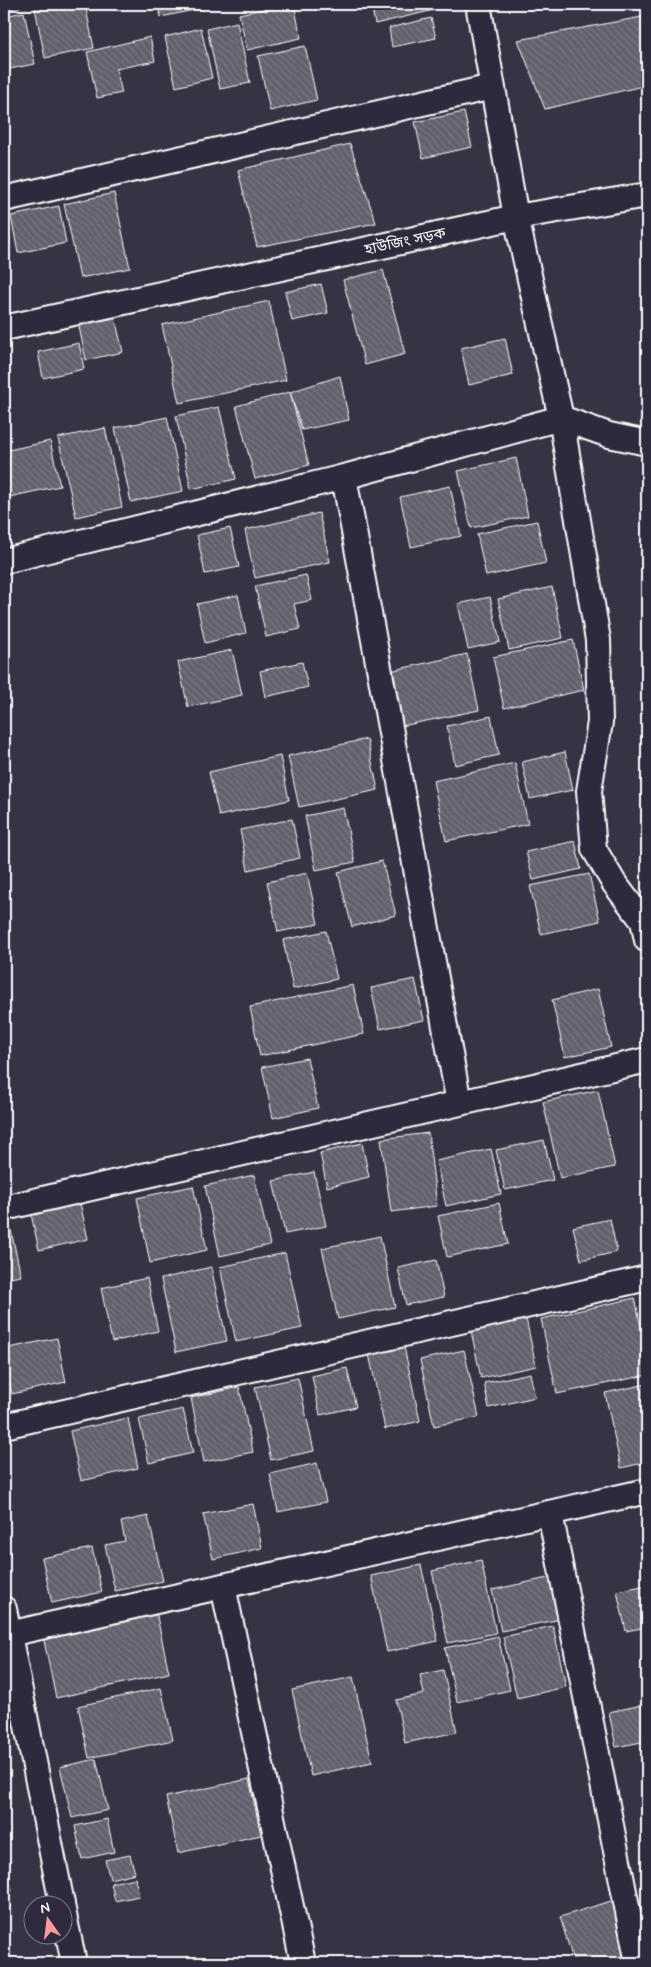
<svg xmlns="http://www.w3.org/2000/svg" width="651" height="1967" font-family="Mynerve,'Noto Sans Bengali',sans-serif">
<defs>
<pattern id="building-back-hatch" width="6" height="6" patternUnits="userSpaceOnUse" patternTransform="scale(1.25)"><rect width="6" height="6" fill="#635f6d"/><path d="M-1 5l2 2M0 0l6 6M5-1l2 2" fill="none" stroke="#7a7783"/></pattern>
</defs>
<rect width="100%" height="100%" fill="#373345"/>
<filter id="ink" filterUnits="userSpaceOnUse"><feTurbulence type="fractalNoise" baseFrequency=".02" numOctaves="2"/><feDisplacementMap in="SourceGraphic" scale="10" xChannelSelector="R" yChannelSelector="G"/><feConvolveMatrix kernelMatrix="1 2 1 2 8 2 1 2 1" color-interpolation-filters="sRGB"/></filter>
<g filter="url(#ink)">
<g fill="url(#building-back-hatch)" stroke="#fff">
<path d="M4,4H20V7L4,10Z"/>
<path d="M55,4H85L94,48L45,58L35,8Z"/>
<path d="M158,4H222L161,17Z"/>
<path d="M287,4H294L301,38L247,50L239,14Z"/>
<path d="M371,4H433L434,10L375,24Z"/>
<path d="M24,12L35,64L4,70V16Z"/>
<path d="M647,16V85L545,109L518,40Z"/>
<path d="M431,18L436,38L392,47L389,28Z"/>
<path d="M237,22L250,83L220,89L207,29Z"/>
<path d="M201,28L212,78L176,87L165,37Z"/>
<path d="M150,37L155,61L116,69L122,93L97,98L87,52Z"/>
<path d="M305,46L317,100L270,111L258,56Z"/>
<path d="M464,112L472,147L423,158L415,122Z"/>
<path d="M350,144L376,223L257,247L238,170Z"/>
<path d="M114,193L130,268L80,278L64,204Z"/>
<path d="M59,206L66,243L18,253L11,216Z"/>
<path d="M383,270L405,354L365,365L343,280Z"/>
<path d="M321,284L328,313L292,321L285,292Z"/>
<path d="M269,301L286,380L179,403L162,325Z"/>
<path d="M114,314L123,352L86,360L78,322Z"/>
<path d="M505,338L513,375L469,385L461,348Z"/>
<path d="M79,343L84,369L43,378L38,352Z"/>
<path d="M340,376L349,420L302,430L290,392Z"/>
<path d="M290,392L309,465L255,479L236,406Z"/>
<path d="M219,407L236,479L191,489L176,416Z"/>
<path d="M167,417L183,491L131,502L115,428Z"/>
<path d="M105,428L122,507L76,517L58,438Z"/>
<path d="M50,441L60,486L9,497L4,471V451Z"/>
<path d="M516,458L528,516L471,528L458,471Z"/>
<path d="M450,486L461,536L411,547L400,497Z"/>
<path d="M319,513L330,562L255,578L245,530Z"/>
<path d="M537,521L546,563L486,576L477,534Z"/>
<path d="M230,528L239,567L205,574L197,535Z"/>
<path d="M306,575L312,600L294,604L300,629L266,637L255,586Z"/>
<path d="M552,587L563,638L509,650L498,599Z"/>
<path d="M238,595L246,633L205,643L197,604Z"/>
<path d="M490,597L500,642L468,649L458,604Z"/>
<path d="M573,640L584,690L504,708L493,657Z"/>
<path d="M232,650L242,695L188,707L178,662Z"/>
<path d="M467,654L479,710L402,726L390,671Z"/>
<path d="M302,662L308,687L265,697L260,671Z"/>
<path d="M491,716L499,755L455,765L447,726Z"/>
<path d="M367,739L378,790L299,807L288,756Z"/>
<path d="M565,752L573,790L530,799L522,762Z"/>
<path d="M280,756L289,800L219,816L209,772Z"/>
<path d="M515,763L528,824L446,841L433,781Z"/>
<path d="M343,808L355,862L316,870L305,816Z"/>
<path d="M292,819L300,858L248,870L240,830Z"/>
<path d="M575,841L581,869L533,880L526,852Z"/>
<path d="M382,861L396,915L352,927L338,872Z"/>
<path d="M307,873L318,924L278,932L267,882Z"/>
<path d="M589,874L600,921L541,934L530,886Z"/>
<path d="M326,931L337,979L293,989L283,940Z"/>
<path d="M415,979L424,1020L380,1029L371,988Z"/>
<path d="M353,985L364,1034L260,1056L250,1007Z"/>
<path d="M598,989L611,1047L565,1057L552,1000Z"/>
<path d="M307,1058L318,1108L273,1118L262,1067Z"/>
<path d="M598,1090L615,1167L560,1178L543,1102Z"/>
<path d="M428,1133L437,1206L391,1212L381,1139Z"/>
<path d="M544,1140L553,1180L505,1190L496,1150Z"/>
<path d="M362,1143L369,1177L327,1187L320,1153Z"/>
<path d="M491,1149L501,1194L446,1206L436,1161Z"/>
<path d="M314,1172L326,1226L285,1234L273,1181Z"/>
<path d="M254,1175L270,1245L220,1256L205,1186Z"/>
<path d="M193,1186L207,1250L150,1263L137,1198Z"/>
<path d="M80,1203L88,1239L39,1250L31,1214Z"/>
<path d="M499,1203L508,1244L447,1257L438,1216Z"/>
<path d="M610,1219L617,1252L581,1260L573,1227Z"/>
<path d="M10,1226L21,1276L4,1279V1227Z"/>
<path d="M380,1236L395,1307L338,1319L322,1248Z"/>
<path d="M285,1253L302,1328L236,1342L220,1267Z"/>
<path d="M436,1260L444,1297L406,1305L398,1268Z"/>
<path d="M211,1267L227,1341L176,1352L161,1279Z"/>
<path d="M147,1278L158,1331L112,1342L101,1288Z"/>
<path d="M635,1298L647,1355V1375L557,1394L541,1319Z"/>
<path d="M525,1314L536,1366L481,1378L470,1326Z"/>
<path d="M57,1338L66,1382L12,1394L4,1358V1349Z"/>
<path d="M404,1347L420,1421L385,1429L369,1354Z"/>
<path d="M464,1350L479,1417L434,1426L420,1360Z"/>
<path d="M347,1368L356,1407L320,1415L312,1376Z"/>
<path d="M530,1373L535,1397L489,1408L484,1383Z"/>
<path d="M298,1378L314,1451L271,1460L255,1387Z"/>
<path d="M647,1384V1462L621,1468L605,1393Z"/>
<path d="M239,1387L253,1452L204,1462L191,1398Z"/>
<path d="M183,1409L193,1453L149,1463L139,1419Z"/>
<path d="M128,1418L138,1468L81,1481L70,1431Z"/>
<path d="M317,1463L326,1502L278,1512L270,1474Z"/>
<path d="M253,1504L262,1548L213,1559L203,1514Z"/>
<path d="M148,1516L163,1581L115,1591L105,1545L125,1541L121,1522Z"/>
<path d="M92,1548L102,1592L52,1603L42,1558Z"/>
<path d="M481,1560L496,1633L448,1643L432,1571Z"/>
<path d="M421,1565L438,1641L387,1652L371,1576Z"/>
<path d="M552,1577L561,1619L501,1631L492,1590Z"/>
<path d="M647,1585V1627L626,1631L617,1591Z"/>
<path d="M156,1612L169,1673L56,1698L43,1636Z"/>
<path d="M553,1626L566,1687L517,1698L503,1637Z"/>
<path d="M498,1636L510,1690L457,1702L445,1648Z"/>
<path d="M443,1670L457,1732L405,1743L396,1700L424,1694L420,1675Z"/>
<path d="M353,1677L372,1762L311,1776L292,1690Z"/>
<path d="M161,1688L173,1740L89,1758L78,1706Z"/>
<path d="M647,1704V1741L616,1747L609,1712Z"/>
<path d="M96,1759L108,1810L72,1818L60,1767Z"/>
<path d="M249,1779L261,1835L178,1853L166,1797Z"/>
<path d="M107,1819L114,1852L82,1859L75,1826Z"/>
<path d="M4,1852L12,1891L4,1892Z"/>
<path d="M130,1855L135,1873L110,1879L105,1860Z"/>
<path d="M135,1878L139,1896L115,1901L111,1883Z"/>
<path d="M614,1900L631,1956L609,1963H574L560,1917Z"/>
<path d="M223,1960V1963H203Z"/>
</g>
<g fill="none" stroke-linecap="round" stroke-linejoin="round">
<g stroke="#fff" stroke-width="28">
<g id="minor">
<path d="M478,4L516,217L647,195"/>
<path d="M4,199L492,87"/>
<path d="M4,328L516,217L561,418L609,435L647,443"/>
<path d="M344,477L459,1103"/>
<path d="M4,561L344,477L561,418L598,640L600,722L589,791L594,849L614,883L643,921L647,940"/>
<path d="M4,1208L647,1060"/>
<path d="M4,1426L647,1278"/>
<path d="M550,1513L638,1963"/>
<path d="M223,1586L303,1963"/>
<path d="M4,1609L62,1904"/>
<path d="M9,1634L647,1491"/>
<path d="M62,1905L74,1963"/>
</g>
</g>
<use href="#minor" stroke="#2f2a3d" stroke-width="24"/>
</g>
</g>
<g text-anchor="middle" stroke-width="4" stroke-linejoin="round" paint-order="stroke">
<g font-size="15" fill="#fff" stroke="#2f2a3d">
<text transform="translate(405 241) rotate(-12)" y="5">হাউজিং সড়ক</text>
</g>
</g>
<rect width="651" height="1967" fill="none" stroke="#2f2a3d" stroke-width="20"/>
<rect x="10" y="10" width="631" height="1947" fill="none" stroke="#fff" stroke-width="2" filter="url(#ink)"/>
<g transform="translate(48 1920) rotate(346)"><circle r="24" fill="#2f2a3d" stroke="#827f8b"/>
<path d="M0-4L9 19L0 12L-9 19Z" fill="#ff9aa2"/>
<text y="-8" font-size="14" font-weight="bold" text-anchor="middle" fill="#ffffff">N</text>
</g>
</svg>
